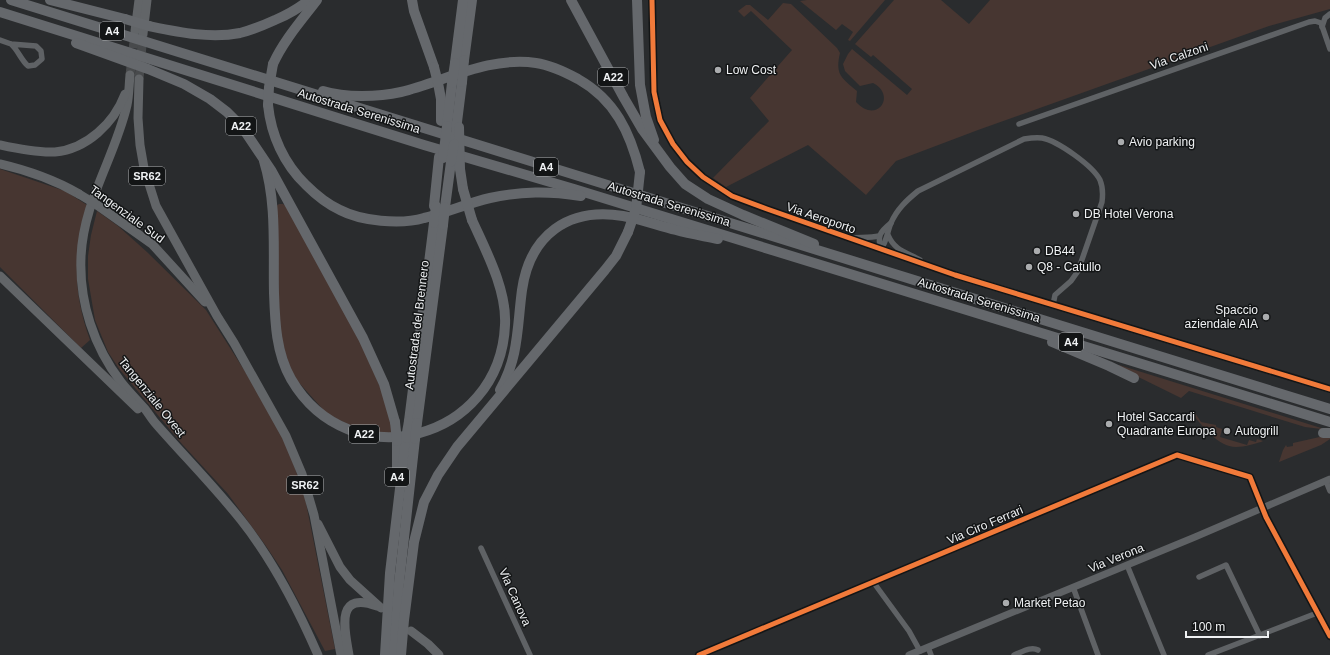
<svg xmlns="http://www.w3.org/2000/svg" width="1330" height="655" font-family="Helvetica,sans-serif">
<rect width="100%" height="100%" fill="#2a2c2e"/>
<g fill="#473631">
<path d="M807,0H885L850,41L848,40L853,32L842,24L836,30L800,1Z"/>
<path d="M894,0H941L969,24L990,0H1330V9L1269,26L978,130L896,161L866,195L808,145L726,187L713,178L769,121L750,98L792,50L751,11L744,17L738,11L746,5H750L768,20L783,3L791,4L837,48L840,53C835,75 841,77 857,91L856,102C877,125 897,95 873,83L860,86L845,71L843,64L848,54L852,49L907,95L912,89L873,55L871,57L855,44Z"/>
<path d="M0,169L65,191L87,205C74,256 72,289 90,340L81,348L0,267Z"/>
<path d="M279,204H283L286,206L355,328L389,408L392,434L366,432L328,415L293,376L280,337L276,206Z"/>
<path d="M97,211L118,226L147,252L206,310L265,403L288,449L304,493L335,649L325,651L282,570L266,546L228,494L182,444L120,370L108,352L95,320L88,279V256L91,235Z"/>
<path d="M1119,365L1321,428V429L1305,427L1189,391L1181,398L1118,367Z"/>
<path d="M1192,412L1195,413L1201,422L1216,425V427L1222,429L1220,437L1247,445L1249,440L1256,442L1257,439L1263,441L1261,442C1253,444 1245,447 1236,447C1218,447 1203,426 1192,414Z"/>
<path d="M1324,436H1330V439L1321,445L1279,462L1283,450L1286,445L1287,447L1293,446V443Z"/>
</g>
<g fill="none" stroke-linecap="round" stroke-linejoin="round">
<g stroke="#484a4c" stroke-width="9" stroke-dasharray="9 4.5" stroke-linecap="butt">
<path d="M130,75L135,33"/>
<path d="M139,79L143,34"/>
</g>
<g stroke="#5f6265" stroke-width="5.5">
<path d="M1322,27L1325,18L1330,14"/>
<path d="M0,40L11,44L36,46L41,51L42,59L35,65L28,66C21,60 18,50 11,44"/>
<path d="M1019,124L1309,22L1315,21L1321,23L1330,49"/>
<path d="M888,235C895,251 906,252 920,260"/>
<path d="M850,238C860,237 870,238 879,236"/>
<path d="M881,249C887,241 887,232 891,223C897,209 907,200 918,191L1024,139C1030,138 1036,137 1042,138C1058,141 1093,166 1100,180C1103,187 1103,194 1102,202L1078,271L1071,281L1055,295L1053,305"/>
<path d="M881,249C877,236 880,232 891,223"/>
<path d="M1326,481L1330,491"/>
<path d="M481,548L530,655"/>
<path d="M1127,565L1164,655"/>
<path d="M1199,577L1226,565L1260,636"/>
<path d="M874,583L909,631L920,651"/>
<path d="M1073,587L1098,655"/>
<path d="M928,647L931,655"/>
<path d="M699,655L1177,455L1250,477L1266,517L1330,636"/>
<path d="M1014,655C1022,652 1031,646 1038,650"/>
<path d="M1208,655L1317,613"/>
</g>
<g stroke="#5f6265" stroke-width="7">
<path d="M652,0L654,92L660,120L673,144L687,162L703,177L732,196L767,209L955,275L1330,389"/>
<path d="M909,655L1195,537L1330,479"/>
</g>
<g stroke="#626568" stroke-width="9">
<path d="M135,31L139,0"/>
<path d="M143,34L147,0"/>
<path d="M130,75C129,85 129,96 127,105C115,157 83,202 81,257C79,302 94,347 121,382C128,391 137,400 145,409C149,414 152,420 157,425C185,457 214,486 241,520C272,559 298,609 318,655"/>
<path d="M139,79L138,118L140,145L144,168L156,206L217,316L234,343L286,436L302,474L314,515L341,655"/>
<path d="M0,145C18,149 37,153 55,152C87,149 114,123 125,94"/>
<path d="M0,164C30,171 53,179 79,194"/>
<path d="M97,205L152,244L205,302"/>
<path d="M0,276L138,409"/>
<path d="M318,524L340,567L350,580L381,608"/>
<path d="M411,631L428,644L439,655"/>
<path d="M349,655C345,631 334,590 377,606"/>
</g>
<g stroke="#65686c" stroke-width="10">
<path d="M11,0L1330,409"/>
<path d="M50,0L125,19"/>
<path d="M412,0L414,11L434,67"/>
<path d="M571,0L624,98L642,129L670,167L685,184L708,199L743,215L814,244"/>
<path d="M637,0L640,85L646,117L654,140"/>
<path d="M0,12L424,145L574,189L1330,422"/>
<path d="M149,26C178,32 210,39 240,33C252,30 264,25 275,20C287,15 299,8 309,0"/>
<path d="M76,43L148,69L184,84L210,99L227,112L242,127L271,170L363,338L384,384L395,422"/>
<path d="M464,60L472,0"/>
<path d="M455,63L463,0"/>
<path d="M273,64C284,40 301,21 317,0"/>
<path d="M438,83L441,99V121"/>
<path d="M323,91C345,98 379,97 401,92C445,81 490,56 536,63C551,65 565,72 578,79C615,100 630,132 640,172"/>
<path d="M268,105C271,135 284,164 306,185C316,195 327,204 340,210C361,221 400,225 424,218C446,213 468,203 490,198C522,191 549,191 581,196"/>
<path d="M447,126L452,83"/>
<path d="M456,130L462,82"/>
<path d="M264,161C277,203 273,249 274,293C275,322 276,353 291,379C350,480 500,441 505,325C507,290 486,251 472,220"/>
<path d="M460,169L463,189"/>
<path d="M434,206L439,157"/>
<path d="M445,207L451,162"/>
<path d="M1052,342L1109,366L1134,378"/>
<path d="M500,390C519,357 517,327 522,290C530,235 568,207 623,216C641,219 659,226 676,230C690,234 704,236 718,239"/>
<path d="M409,421L434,223"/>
<path d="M417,423L443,225"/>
<path d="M1323,433H1330"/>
<path d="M397,441V469"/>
<path d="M385,655L390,573L406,438"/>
<path d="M394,655L399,583L415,439"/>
<path d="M401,655L404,620L414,542L424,502L438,475L457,447L605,270L616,256L628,232"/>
</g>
<path stroke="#626568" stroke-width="9" d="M79,194L97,205"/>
<g stroke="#65686c" stroke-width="10">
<path d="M125,19L149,26"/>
<path d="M434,67L438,83"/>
<path d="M462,82L464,60"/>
<path d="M452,83L455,63"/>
<path d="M268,105L269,87L273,64"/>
<path d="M459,127L460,169"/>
<path d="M443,158L447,126"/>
<path d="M451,162L454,144"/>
<path d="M463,189L472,220"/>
<path d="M434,223L436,206"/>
<path d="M443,225L445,207"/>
<path d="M628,232L636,209L640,172"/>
<path d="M395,422L397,441"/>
<path d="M406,438L409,421"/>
<path d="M415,439L417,423"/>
</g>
<g stroke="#131516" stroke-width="8">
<g id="cycleway">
<path d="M652,0L654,92L660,120L673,144L687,162L703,177L732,196L767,209L955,275L1330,389"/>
<path d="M699,655L1177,455L1250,477L1266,517L1330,636"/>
</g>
</g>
<use href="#cycleway" stroke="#f17a3a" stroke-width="5"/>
</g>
<g fill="#aaacae" stroke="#131516" stroke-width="1.5">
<circle cx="718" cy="70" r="4"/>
<circle cx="1121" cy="142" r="4"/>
<circle cx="1076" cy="214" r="4"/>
<circle cx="1037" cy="251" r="4"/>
<circle cx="1029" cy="267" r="4"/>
<circle cx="1266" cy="317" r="4"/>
<circle cx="1109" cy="424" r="4"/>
<circle cx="1227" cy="431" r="4"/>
<circle cx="1006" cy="603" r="4"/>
</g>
<g text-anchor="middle" stroke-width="3" stroke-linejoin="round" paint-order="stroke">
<g fill="#131516" stroke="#adafb1" stroke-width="1">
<rect x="100" y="22" width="24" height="18" rx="3"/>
<rect x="598" y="68" width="30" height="18" rx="3"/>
<rect x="226" y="117" width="30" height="18" rx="3"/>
<rect x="534" y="158" width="24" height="18" rx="3"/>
<rect x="129" y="167" width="36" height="18" rx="3"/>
<rect x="1059" y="333" width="24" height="18" rx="3"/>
<rect x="349" y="425" width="30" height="18" rx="3"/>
<rect x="385" y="468" width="24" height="18" rx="3"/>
<rect x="287" y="476" width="36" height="18" rx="3"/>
</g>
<g font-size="11" font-weight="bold" fill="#eff1f3">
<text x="112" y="35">A4</text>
<text x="613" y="81">A22</text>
<text x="241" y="130">A22</text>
<text x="546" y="171">A4</text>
<text x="147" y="180">SR62</text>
<text x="1071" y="346">A4</text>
<text x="364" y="438">A22</text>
<text x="397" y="481">A4</text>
<text x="305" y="489">SR62</text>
</g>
<g font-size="12" fill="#eff1f3" stroke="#131516">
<text transform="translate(1179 56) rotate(-19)" y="4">Via Calzoni</text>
<text transform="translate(359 111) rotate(17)" y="4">Autostrada Serenissima</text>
<text transform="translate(669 204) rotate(17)" y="4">Autostrada Serenissima</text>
<text transform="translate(127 214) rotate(36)" y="4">Tangenziale Sud</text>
<text transform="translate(821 218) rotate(19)" y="4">Via Aeroporto</text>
<text transform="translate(979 300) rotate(17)" y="4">Autostrada Serenissima</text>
<text transform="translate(417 325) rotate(-83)" y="4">Autostrada del Brennero</text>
<text transform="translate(152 397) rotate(51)" y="4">Tangenziale Ovest</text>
<text transform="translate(985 525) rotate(-23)" y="4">Via Ciro Ferrari</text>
<text transform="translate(1116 558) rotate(-22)" y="4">Via Verona</text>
<text transform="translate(515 597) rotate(66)" y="4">Via Canova</text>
</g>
<g font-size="12" fill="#eff1f3" stroke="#131516" text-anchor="start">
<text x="726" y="74">Low Cost</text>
<text x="1129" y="146">Avio parking</text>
<text x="1084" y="218">DB Hotel Verona</text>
<text x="1045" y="255">DB44</text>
<text x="1037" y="271">Q8 - Catullo</text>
<text x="1258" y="314" text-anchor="end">Spaccio<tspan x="1258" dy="14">aziendale AIA</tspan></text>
<text x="1117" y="421">Hotel Saccardi<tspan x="1117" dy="14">Quadrante Europa</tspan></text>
<text x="1235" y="435">Autogrill</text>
<text x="1014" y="607">Market Petao</text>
</g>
</g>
<path d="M1186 631v6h82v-6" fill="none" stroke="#eff1f3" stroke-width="2"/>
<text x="1192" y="631" font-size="12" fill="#eff1f3" stroke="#131516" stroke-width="3" paint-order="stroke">100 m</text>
</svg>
